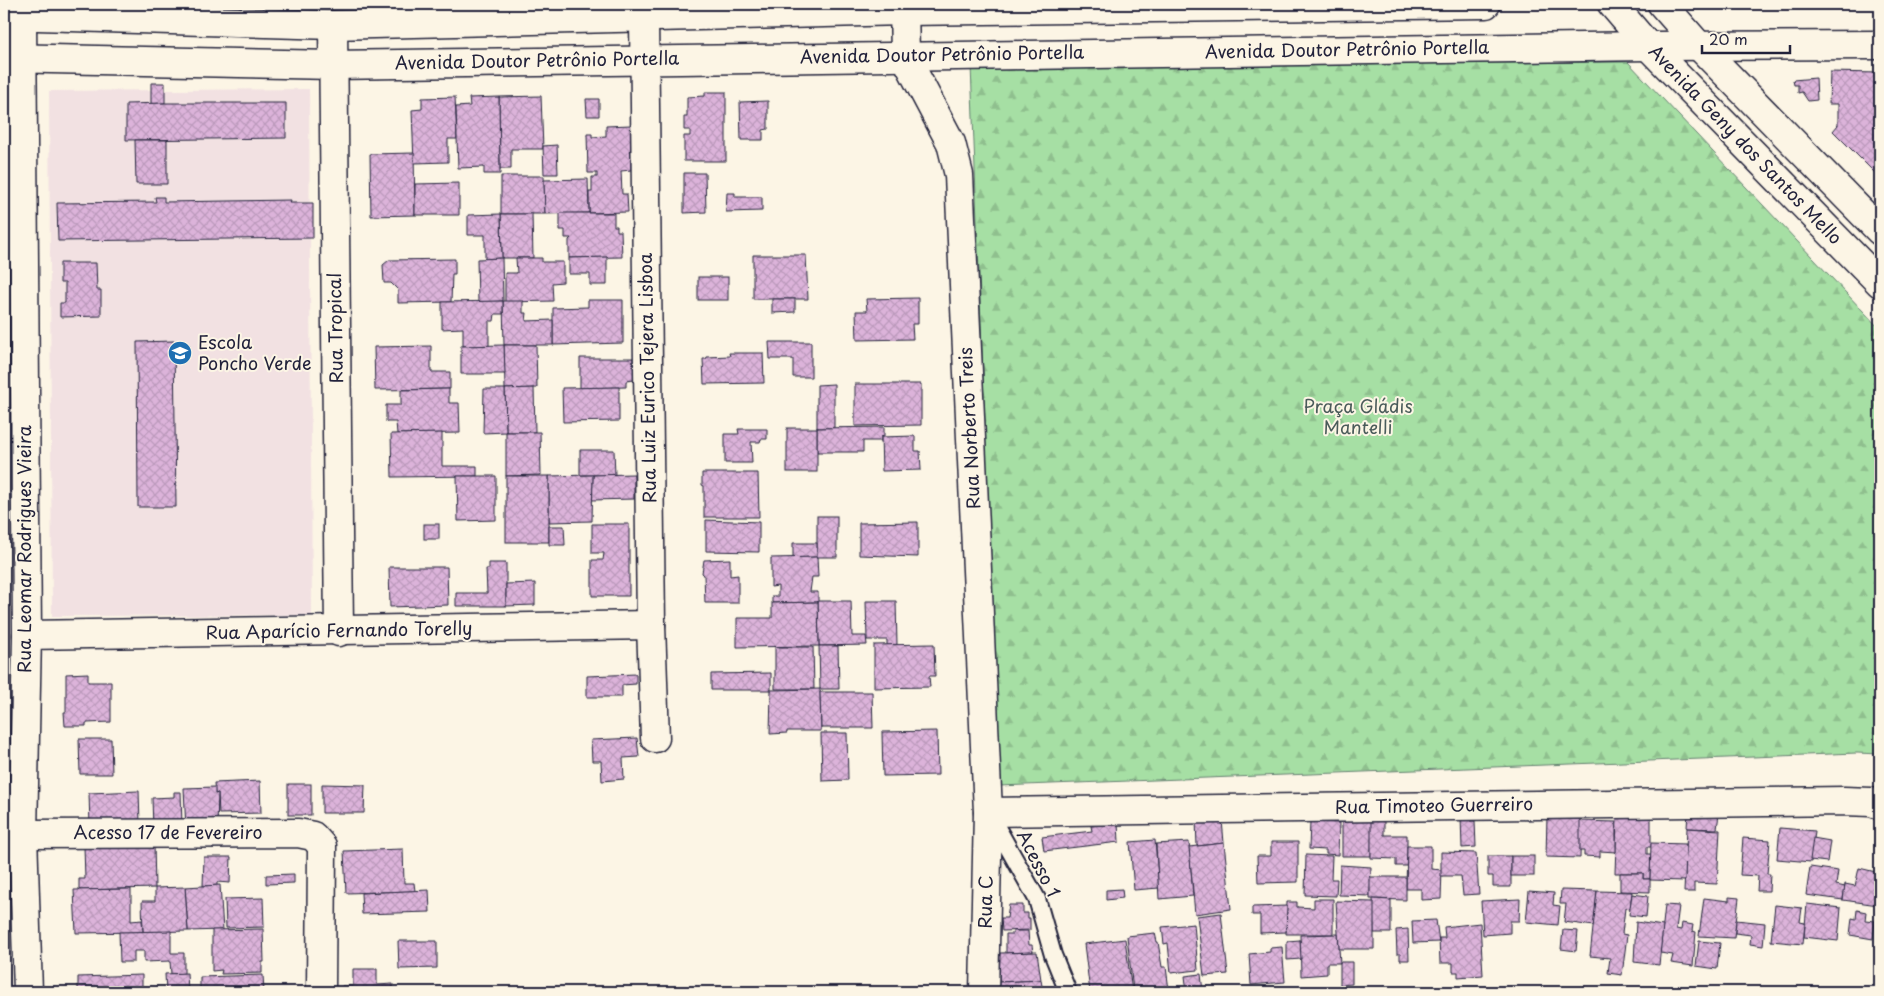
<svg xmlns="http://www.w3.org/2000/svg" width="1884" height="996" font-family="'Playpen Sans',sans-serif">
<defs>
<pattern id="forest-firs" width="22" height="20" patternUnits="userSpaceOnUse" patternTransform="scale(1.25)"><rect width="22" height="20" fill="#a6dfa4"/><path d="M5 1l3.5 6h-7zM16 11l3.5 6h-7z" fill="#8fbf8e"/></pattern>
<pattern id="building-cross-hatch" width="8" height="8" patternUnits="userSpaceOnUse" patternTransform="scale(1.25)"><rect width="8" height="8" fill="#dcb3da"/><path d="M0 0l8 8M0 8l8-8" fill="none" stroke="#bc9abc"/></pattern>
</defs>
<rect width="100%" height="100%" fill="#fcf5e5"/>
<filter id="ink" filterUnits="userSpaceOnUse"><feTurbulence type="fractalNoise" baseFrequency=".02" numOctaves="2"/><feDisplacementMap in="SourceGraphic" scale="10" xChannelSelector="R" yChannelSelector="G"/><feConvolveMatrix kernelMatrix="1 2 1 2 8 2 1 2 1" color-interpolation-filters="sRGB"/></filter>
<g filter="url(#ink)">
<path fill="#f2e1e2" d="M309,89L312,615L52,616L49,91Z"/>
<path fill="url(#forest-firs)" stroke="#648070" d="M1628,62L1880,329V754L1857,753L999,786L971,66Z"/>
<g fill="url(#building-cross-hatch)" stroke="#22223b">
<path d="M1830,72L1878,73V176L1833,131L1838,125V104H1829Z"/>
<path d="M1816,78L1817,100L1808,101L1802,92L1798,93V85H1794L1793,80Z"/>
<path d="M1879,79H1880V133H1878Z"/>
<path d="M151,83H165V103L151,104Z"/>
<path d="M705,92H726V161H684V136H690V130H684V117H687V97L705,96Z"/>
<path d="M541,96L543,149H511V169H500L499,97Z"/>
<path d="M455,97L457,139H448V162L414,163L412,110L422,109V98Z"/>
<path d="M499,97L500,174H484V167L458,168L456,107L470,106L469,98Z"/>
<path d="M586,99H599V116H587Z"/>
<path d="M768,101V129L763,130V140H741L740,102Z"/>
<path d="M165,103H286V138L126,140V104Z"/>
<path d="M631,125V170L621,171L622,194H627L628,212L589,213V192H592V177H597V173H588L587,134H592V137L606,136V126Z"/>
<path d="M135,140H167V184H136Z"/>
<path d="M557,145L558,174H544L543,146Z"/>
<path d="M414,153L415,215L371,216L370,154Z"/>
<path d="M684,173H705L706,212L684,213Z"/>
<path d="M501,176H544L545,214H501Z"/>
<path d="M588,179L589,213L545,214L544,180Z"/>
<path d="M459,183V215H415V184Z"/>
<path d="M727,193H735V197H762V211L726,212Z"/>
<path d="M155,197H164V202L291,200L290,203H313V238L58,241L57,203L156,202Z"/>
<path d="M560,213H614V226H617V231H621L622,257L569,258V240L571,238H565V230H560Z"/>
<path d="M501,214H532L533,258H502Z"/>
<path d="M501,214L502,258L485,259V235H468V215Z"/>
<path d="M753,255H806L808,299H753Z"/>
<path d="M607,257V285H590V274H569V258Z"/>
<path d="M502,258L503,301L478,302L477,259Z"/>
<path d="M516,258H542V262H563V282L552,283L553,301L505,302V273H517Z"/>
<path d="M455,259V274H452L451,302L398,303V290L391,283H384L383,265L389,260Z"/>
<path d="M60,263H96L97,290H101V316L60,317V303H65V283H60Z"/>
<rect x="698" y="277" width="30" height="23"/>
<path d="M918,298V324H912L913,339L857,340L856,311H867L866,299Z"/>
<path d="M772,299H795V312L772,313Z"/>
<path d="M588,300H623V343L553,345V308L588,307Z"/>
<path d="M503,301H523V313H527L526,321L553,320V345H504Z"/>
<path d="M503,301V314H495L494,321H489V346H463V328L442,329V302Z"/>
<path d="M174,341L176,507H138L137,342Z"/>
<path d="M769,342H811V377H793V359H770Z"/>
<path d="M504,345H536L537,388L505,389Z"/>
<path d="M504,345L505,374H461V346Z"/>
<path d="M431,346V372H450V389L375,390L374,347Z"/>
<path d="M729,353H763L764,383L704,384L703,359H706L707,357L730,356Z"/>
<path d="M580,358H633L634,380L626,381V387L580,388Z"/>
<path d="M834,384V428H817V385Z"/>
<path d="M855,384H921V425L855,426Z"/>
<path d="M619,387V421L563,422L562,388Z"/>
<path d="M534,388L535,432H506L505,389Z"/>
<path d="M449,389V403H459L460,433L397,434L396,422H386V405H401V390Z"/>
<path d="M484,389H505L506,432L483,433Z"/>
<path d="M884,427V436L881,437V441H863V452H817V428Z"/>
<rect x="787" y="428" width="30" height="44"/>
<path d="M738,429H767V439H761L760,442H751L752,463H725V434H739Z"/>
<path d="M506,432H540L541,475L506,476Z"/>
<path d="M442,433V466H477V476L392,477L391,434Z"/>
<path d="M915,436V451H920L921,470L882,471L881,437Z"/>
<path d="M580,450H614L615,475H580Z"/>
<path d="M702,473H758L759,517H704V486L702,485Z"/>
<path d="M634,474V499L592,500L593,475Z"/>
<path d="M593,475L592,521L549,522V476Z"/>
<path d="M457,476H496V520L458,521Z"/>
<rect x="506" y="476" width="43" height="66"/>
<rect x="817" y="516" width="20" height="41"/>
<path d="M706,520L759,522V552L706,551Z"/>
<path d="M918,522V557L859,555V523Z"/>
<rect x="424" y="524" width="15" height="15"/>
<path d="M592,524H629V596H592V560H603L604,553H592Z"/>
<path d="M549,526H564L565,545H549Z"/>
<path d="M793,543H817V557L793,558Z"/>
<path d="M817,557L818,577H812L810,592H818V602L772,603V596H778V586L771,587V558Z"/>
<path d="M730,559V576L738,575V603H705L704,575L702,573L704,560Z"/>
<path d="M489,563H506V606H456V593H487L486,569H489Z"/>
<path d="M389,567H447L448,605L390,607Z"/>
<path d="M535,583V605L506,606V584Z"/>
<path d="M818,601H851L852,636H866L867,645L819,646Z"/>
<path d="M866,601H896L897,645H887V640H867Z"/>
<path d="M818,602L819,646L737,647V618H772V603Z"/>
<path d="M934,644L935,676H929L930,687L874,688V645Z"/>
<path d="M819,646H838L839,689H820Z"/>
<path d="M775,647H813L814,689H775Z"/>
<path d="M88,673V682H111V722L86,723V726H65L64,712H66V674Z"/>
<path d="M771,673V690H711V674Z"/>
<path d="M636,674V684L622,685V697H587V676Z"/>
<path d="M820,689L821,731H787V733L770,734L771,690Z"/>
<path d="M820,692H872L873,728H821Z"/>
<path d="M937,731L938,775L883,776L882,732Z"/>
<path d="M821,733H847L848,780L822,781Z"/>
<path d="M637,738L639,757L623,758L624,779L602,781L601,761H592L591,740Z"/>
<path d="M79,739H111L112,774H80Z"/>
<path d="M260,781L261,813L219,814L218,793L215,794L214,783Z"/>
<rect x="288" y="784" width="23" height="31"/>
<path d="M322,784L365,785L364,813H322Z"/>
<path d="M215,787V794L218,793L217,829L186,830L184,788Z"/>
<path d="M139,791L140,824L90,826L89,793Z"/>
<path d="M174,792H181L182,827L153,828L152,798L174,797Z"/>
<path d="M1688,811L1719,814L1717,829L1687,828Z"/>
<path d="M1342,815H1372L1371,856H1342Z"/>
<path d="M1547,816L1581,817L1580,858L1546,857Z"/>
<path d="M1461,817H1470V821H1475L1476,847L1462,848Z"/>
<path d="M1617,818H1651V847H1647V854H1651L1650,879H1643V873H1615Z"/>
<path d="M1196,820H1222L1224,843L1197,846Z"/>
<path d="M1371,821H1384V835H1407V866H1396V859L1371,858Z"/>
<path d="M1580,821L1616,822V852L1600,851V857L1584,856V851H1580Z"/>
<path d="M1310,822L1339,823L1338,855L1326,854V850L1309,849Z"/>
<path d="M1118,823L1119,842L1044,851L1042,837L1092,831L1091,826Z"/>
<path d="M1687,828L1720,830L1717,884L1694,883V892H1684Z"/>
<path d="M1780,828L1815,831L1811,862L1777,859Z"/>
<path d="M1743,838L1770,840L1767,874H1770L1769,891H1757L1758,876L1740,875Z"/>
<path d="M1813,838L1830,841L1827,862L1810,860Z"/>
<path d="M1155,840L1159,888L1134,890L1130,842Z"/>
<path d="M1189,842L1193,896L1159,899L1156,844Z"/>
<path d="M1271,842H1298V882L1258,883L1257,856H1271Z"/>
<path d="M1224,843L1231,909L1195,914L1189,847Z"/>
<path d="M1651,843L1686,844L1685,881L1650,880Z"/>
<path d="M154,844L155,888L79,890V879H85L84,846Z"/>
<path d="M1407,846H1431V869L1442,870L1441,899L1421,900V889H1406Z"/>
<path d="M403,849L404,883H414L415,891L346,893L344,851Z"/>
<path d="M1441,852L1476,853L1479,894L1463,895L1461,876H1441Z"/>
<path d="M1306,855L1332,856L1331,879H1337L1336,896L1305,895Z"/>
<path d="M1488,856H1511V887H1493V876H1488Z"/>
<rect x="1511" y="856" width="23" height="20"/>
<path d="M204,857H231L230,883L217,882V886H203Z"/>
<path d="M1340,865L1371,867L1370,896L1339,895Z"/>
<path d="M1810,867L1838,871L1836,885L1845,887L1843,900L1806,895Z"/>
<path d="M1859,868L1880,873V894L1878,905L1843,900L1845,884L1855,886Z"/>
<path d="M1620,873H1643V879H1650V892L1620,891Z"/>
<path d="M294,874V883L266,884V875Z"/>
<path d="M1370,877H1406V900L1370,899Z"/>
<path d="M220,885L223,930L188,931L185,887Z"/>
<path d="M185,887L188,931L143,932L142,901H155V888Z"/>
<path d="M131,889V921L142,920L143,932L76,933L74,890Z"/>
<path d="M1122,889L1123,898L1106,900V890Z"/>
<path d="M429,890L430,912L362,914L361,893Z"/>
<path d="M1561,890L1597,891L1594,926L1564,922L1566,904H1560Z"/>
<path d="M1529,891L1554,893L1553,905L1560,906L1558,925L1526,922Z"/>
<path d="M1597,891L1632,892L1630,909L1625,908L1622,934L1627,935L1622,975L1608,973L1610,958L1590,956Z"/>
<path d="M1632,894L1648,896L1646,917L1629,915Z"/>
<path d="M1729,897L1739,898L1734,938L1699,936L1704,898L1729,901Z"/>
<path d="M263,898L264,927L226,928L225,899Z"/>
<path d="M1314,899H1333V934H1286L1287,902H1297V907L1314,908Z"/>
<path d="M1373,899L1391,900V933H1374Z"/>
<path d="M1520,899L1519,921H1510V933L1483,935L1481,901Z"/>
<path d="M1336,901L1374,902V949H1339Z"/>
<path d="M1807,904L1841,908L1838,941L1804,937Z"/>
<path d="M1009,905H1023V913H1028V918H1030V930L1002,931L1001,918H1007Z"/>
<path d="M1665,905L1679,906L1676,929L1681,930L1682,923L1693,925L1692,931L1696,932L1693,966L1671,963L1673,955L1660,953Z"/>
<path d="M1775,905L1802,908L1800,922L1805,923L1803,944L1771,941Z"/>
<path d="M1287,906L1286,932L1260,933V915H1252V907Z"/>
<path d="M1857,910L1866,912L1865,920L1875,921L1873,939L1850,935L1852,918L1856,919Z"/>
<path d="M1221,913L1228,974L1204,976L1197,916Z"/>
<path d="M1436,920L1439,942L1413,943L1412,921Z"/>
<path d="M1736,920L1765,923L1763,946L1750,944L1751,935L1735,933Z"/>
<path d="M1636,922L1663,926L1659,965L1634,962Z"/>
<path d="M1480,923L1483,975L1458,977V972H1453V963H1440L1439,938H1445L1444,927Z"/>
<path d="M1194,924L1198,970L1171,973L1168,943L1164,944L1162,927Z"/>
<path d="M263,929L264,962H262V973L221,974L222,970L212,971V930Z"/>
<path d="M1408,929L1409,960H1400V954H1397L1396,930Z"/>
<path d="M1563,930L1578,931L1576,951L1561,949Z"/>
<path d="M171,931V953H184V974H171L170,961L144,962V951H134V962H120L119,932Z"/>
<path d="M1013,931H1028L1029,945H1032L1033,952L1006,953V934H1013Z"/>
<path d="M1155,933L1157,942H1158L1162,967H1166L1169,990L1151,992L1150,989L1133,991L1127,936Z"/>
<path d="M1338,934L1340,963H1327V974L1301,976L1300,935Z"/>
<path d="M1880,934V967H1876Z"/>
<path d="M1125,939L1132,992H1090L1084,944Z"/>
<path d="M1300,940L1301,959L1287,960V941Z"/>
<path d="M398,941H437V968L399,969Z"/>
<path d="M1699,941L1720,943L1717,969L1696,966Z"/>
<path d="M1282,947L1285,982L1251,985L1249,954L1270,952V948Z"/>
<path d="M1037,952L1041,980L999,982L1000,953Z"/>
<path d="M1340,962H1352V984L1340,985Z"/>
<path d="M353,969H377V985L393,984V992H342V986H353Z"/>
<path d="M187,973L188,992H166L165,974Z"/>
<path d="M1201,974L1203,992H1187L1185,976Z"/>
<path d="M142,975V992H78V977Z"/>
<path d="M263,975L264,992H200V977Z"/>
<path d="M1041,980L1043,992H998L999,982Z"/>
</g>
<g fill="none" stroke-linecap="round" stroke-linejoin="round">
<g stroke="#22223b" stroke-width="20">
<path id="lane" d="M991,817L1037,899L1053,955L1068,992"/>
</g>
<g stroke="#22223b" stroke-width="31">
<g id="street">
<path d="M904,4L905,56L951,143L959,175L988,812L984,992"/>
<path d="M22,16L27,635L23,834L28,992"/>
<path d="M644,19L651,625L655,738"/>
<path d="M333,25L339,632"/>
<path d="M27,635L651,625"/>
<path d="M988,812L1844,801L1871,802L1880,805"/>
<path d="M23,834L298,833L313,836L322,846L321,992"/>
</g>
</g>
<g stroke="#22223b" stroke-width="31">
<g id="secondary">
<path d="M1612,4L1648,46L1880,283"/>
<path d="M1662,4L1699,46L1880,231"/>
<path d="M4,15L333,25L904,11L1486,4"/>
<path d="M4,58L333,65L1648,46L1880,45"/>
</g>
</g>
<use href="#lane" stroke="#fcf5e5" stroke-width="16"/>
<use href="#street" stroke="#fcf5e5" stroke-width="28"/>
<use href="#secondary" stroke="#fcf5e5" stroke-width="28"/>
</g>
</g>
<defs>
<g id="school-disc" transform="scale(1.25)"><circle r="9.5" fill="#1f6fb2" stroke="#fcf5e5"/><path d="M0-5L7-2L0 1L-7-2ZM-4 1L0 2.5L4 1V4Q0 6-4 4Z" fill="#fff"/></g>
</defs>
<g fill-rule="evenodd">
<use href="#school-disc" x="180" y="353"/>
</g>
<g text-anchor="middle" stroke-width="4" stroke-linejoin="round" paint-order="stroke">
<g font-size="18" fill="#22223b" stroke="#fcf5e5">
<text transform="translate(1347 50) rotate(-1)" y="6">Avenida Doutor Petrônio Portella</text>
<text transform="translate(942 55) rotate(-1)" y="6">Avenida Doutor Petrônio Portella</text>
<text transform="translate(537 61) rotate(-1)" y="6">Avenida Doutor Petrônio Portella</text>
<text transform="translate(1745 145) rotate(46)" y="6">Avenida Geny dos Santos Mello</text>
<text transform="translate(336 328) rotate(-91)" y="6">Rua Tropical</text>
<text transform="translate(648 378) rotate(-91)" y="6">Rua Luiz Eurico Tejera Lisboa</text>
<text transform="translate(970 428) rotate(-93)" y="6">Rua Norberto Treis</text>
<text transform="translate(25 549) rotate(-90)" y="6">Rua Leomar Rodrigues Vieira</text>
<text transform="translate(339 631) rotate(-1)" y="6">Rua Aparício Fernando Torelly</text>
<text transform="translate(1434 806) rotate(-1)" y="6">Rua Timoteo Guerreiro</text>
<text x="168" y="839">Acesso 17 de Fevereiro</text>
<text transform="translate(1038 864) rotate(63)" y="6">Acesso 1</text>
<text transform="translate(986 902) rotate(-89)" y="6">Rua C</text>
</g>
<g font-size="18" fill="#22223b" stroke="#fcf5e5" text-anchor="start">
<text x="198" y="349">Escola<tspan x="198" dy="21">Poncho Verde</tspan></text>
</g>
<g font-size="18" fill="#4a5b5a" stroke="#fcf5e5">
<text x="1358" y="413">Praça Gládis<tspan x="1358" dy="21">Mantelli</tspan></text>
</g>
</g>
<rect width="1884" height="996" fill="none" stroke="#fcf5e5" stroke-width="20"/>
<rect x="10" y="10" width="1864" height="976" fill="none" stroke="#22223b" stroke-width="2" filter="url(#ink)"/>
<path d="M1702 45v8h88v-8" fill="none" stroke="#22223b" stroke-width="2.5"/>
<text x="1709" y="45" font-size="15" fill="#22223b" stroke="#fcf5e5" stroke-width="4" paint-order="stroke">20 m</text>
</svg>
